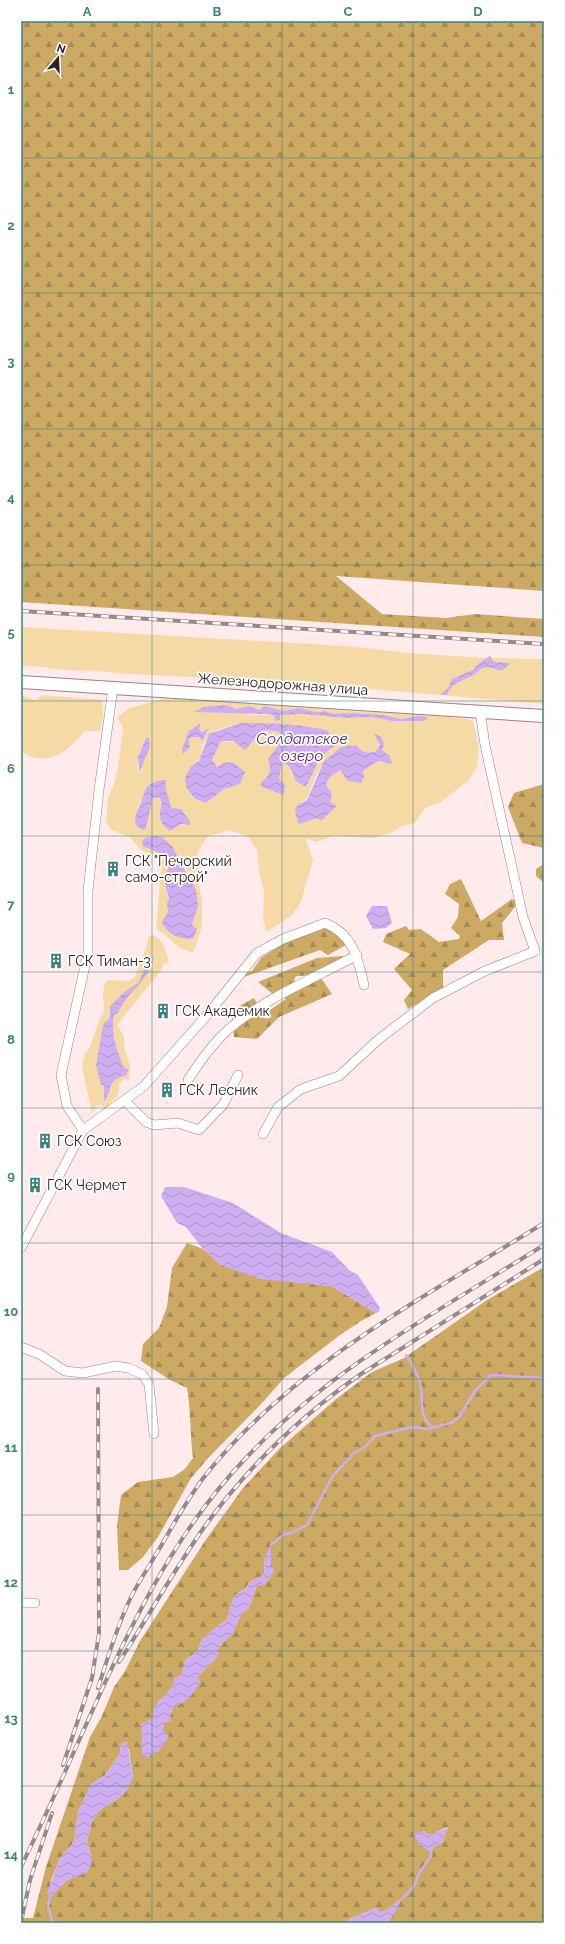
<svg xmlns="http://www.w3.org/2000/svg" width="565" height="1944" font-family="Raleway,sans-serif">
<defs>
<pattern id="forest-firs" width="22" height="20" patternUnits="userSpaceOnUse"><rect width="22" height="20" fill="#ccaa64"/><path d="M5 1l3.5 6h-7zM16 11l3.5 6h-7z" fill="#a68a52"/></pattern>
<pattern id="water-waves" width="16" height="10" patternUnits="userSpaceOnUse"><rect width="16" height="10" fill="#ceaef0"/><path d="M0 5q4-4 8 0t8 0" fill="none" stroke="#b195ce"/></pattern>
</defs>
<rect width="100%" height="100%" fill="#ffebec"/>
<g fill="#f5daa6" fill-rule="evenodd">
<path d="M21,627L331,645L368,648L407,653L487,658L490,656L492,658L544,659V704L289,682L129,674L95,671L65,670L33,666H21Z"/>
<path d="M21,695L35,700L43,695L102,700L103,716L100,731H85C73,746 56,762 35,758C30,757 25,754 21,751Z"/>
<path d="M170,697L285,704L349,711L425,714L473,720L479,749L477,766L469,780L441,802L425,808L415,823L400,827L393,832L372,838L334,836L316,842L305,838L313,860L301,902L291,916L266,932L263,916L264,891L259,872L257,850L248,837L230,830L208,836L198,851L197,878L202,899V926L193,953L180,948L156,928L162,860L140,849L130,837L111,830L106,822L108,798L114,785L118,767L123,728L117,717L130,708ZM249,706L260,710L265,707L283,711L297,708L316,712L320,710L335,714L347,713L384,715L401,719L418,716L424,721H392L372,717L346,718L303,714L249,715L239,713L195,712L203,707L236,709ZM201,723L199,730L201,732L206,729L207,733L204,737H192L189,739L190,747L183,753L189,731ZM240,723C269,724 298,724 327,730L321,756L306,786L292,775L289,766L282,761L279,779L284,795L264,788L265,777C272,771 271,767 268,759L283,740L279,732L264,730L255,736L251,744L221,741L212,760L216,767L223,763L240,784L224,789L206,803L194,799L187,789L191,766C208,755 198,751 206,740C212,729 229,726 240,723ZM375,735L384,744L382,750L392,764L378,761L363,771L360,783L348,780L340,770L330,777L326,784L329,787L330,802L336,806L331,810L327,817L310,821L298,805C310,798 308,794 313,783C321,763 333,746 356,745C363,753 366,754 376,751L380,745ZM150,740C150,752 139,766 141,776C134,765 139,754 144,743ZM163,780L171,808L174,810L179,808L188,818L186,826L181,824L170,831C161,821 157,817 162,803L159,797L153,798L147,820L148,825L141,829L137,824C137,819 136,812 138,808C142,798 152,782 163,780ZM162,837C184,858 205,895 192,925L165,916C175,905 165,893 165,881C165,874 170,867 167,860C164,854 155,851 149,849Z"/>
<path d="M153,935C164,940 166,951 169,962L164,964L159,973L117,1025L124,1036V1047L130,1066L129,1080L124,1079L119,1084C121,1098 112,1100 104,1110L102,1105H97L92,1113L82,1067L85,1054L90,1047L98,1023L104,1011L103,993L105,983L108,980L128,981L134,978L147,945L148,937Z"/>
</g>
<g fill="url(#forest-firs)" fill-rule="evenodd">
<path d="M21,21H544V591L336,576L382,614L446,618L475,614L544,619V637L21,602Z"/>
<path d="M544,784V848L522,843L508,807L514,793Z"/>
<path d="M544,864V883L536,876V869Z"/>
<path d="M461,879L481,921L512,899L516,902L515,907L502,923L504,940H489L443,970V988L408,1009L404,1000L412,990L394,969L410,954L383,942L386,934L406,926L409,930L421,929L439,942L459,939L460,936L451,928L458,917L459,904L445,894L450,884Z"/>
<path d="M328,927L339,934L346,945L328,955L320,950L244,977L246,973L252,971L261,958L282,944Z"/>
<path d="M343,956L342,961L317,975L296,976L294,980L297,983L321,978L332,994L279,1017L257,1039L234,1037L232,1019L234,1009L254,998L265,1018L268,1019L270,1010L286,999L274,995L258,982L317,958Z"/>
<path d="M187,1243L203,1249L221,1265L260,1278L331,1286L376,1313L361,1321L340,1335L284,1378L263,1402L210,1456L191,1478L158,1537L143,1557L128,1570H119L117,1526L121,1495L138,1482L173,1477L185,1469L193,1458C190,1434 191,1411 187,1388L170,1380L141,1361L143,1344L159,1328L167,1307L172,1268Z"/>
<path d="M544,1267V1923H387L389,1921L398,1900L389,1910L381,1912L375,1908C366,1913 356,1915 347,1921L346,1923H21V1918H33L46,1867L90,1737L102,1716L114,1687L125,1671L140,1641L207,1538L243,1488L279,1449L336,1399L372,1372L404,1358L487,1300ZM265,1557L271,1562V1576L263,1585H257L249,1608L241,1614L232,1635L223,1642L218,1649L217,1657L198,1676L189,1698L174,1706L170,1715L164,1723L161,1745L159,1751L142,1754V1724L154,1718L167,1693L182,1674L185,1661L188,1657L197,1652L203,1638L227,1619L234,1596L245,1589L249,1583L264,1575ZM121,1744L129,1749L133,1777L126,1791L119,1798L101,1809L92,1821L87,1841L91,1857L87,1872L67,1880L50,1897V1883L60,1858L74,1842L78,1812L82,1804L91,1784L105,1775L112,1765L120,1753ZM448,1827L445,1833L443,1842L435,1846L429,1835Z"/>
</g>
<g fill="url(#water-waves)">
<path d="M490,656L493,661L497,662L510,663C496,679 498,664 483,668C479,669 479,671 476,673C466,680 451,682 447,695H440L448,688L452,679L473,670L479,663Z"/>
<path d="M227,705L236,709L249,706L260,710L264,706L283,711L298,708L316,712L324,711L335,714L347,713L384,715L401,719L418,716L426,717L428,719L424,721H392L372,717L346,718L303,714L280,715V720L276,721L274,715L266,714L194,712L203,707Z"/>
<path d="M201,723L199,730L202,732L209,728L202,741L199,737H192L189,739L190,747L183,754L182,749L189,731Z"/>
<path d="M240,723C269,723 298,724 327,730L337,744L321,756L306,787L296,781L289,766L282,762L279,779L285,784L284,795L264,788L260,785C268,774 273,773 268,759L282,740L279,732L264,730C256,736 252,743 245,750L233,741H221L212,760L217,767L223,763L233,762L245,772L240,784L224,789L206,803L195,799L187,789L185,778L191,766L199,761L209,734Z"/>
<path d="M374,734L381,737L384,744L382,750L390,756L392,764L378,761L363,771L364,777L361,783L348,781L340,770L330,777L326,784L332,794L330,802L337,806L322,820L315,819L299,824L296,816L295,809L298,805L307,800L324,761L341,747L356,745C363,753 366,754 376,751L380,745Z"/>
<path d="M146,738H149L150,747L140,771V779L138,757Z"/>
<path d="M163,780H166C164,793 170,796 171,808L181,809L190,821V825L181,824L170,831C159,823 158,816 162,803L159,797L153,798L146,828L144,830C130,825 136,814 140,805C144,797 143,791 149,785C153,782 158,781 163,780Z"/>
<path d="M156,836L162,837L172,846L196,890L198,906L192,925L197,929L193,939C180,939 167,935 162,922L168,912L167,903L169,899C168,892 165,888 165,881C165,876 168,871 168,866C167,853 152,851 143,846L142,841L145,838Z"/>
<path d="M372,906H387L392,923L386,928L373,929L366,916Z"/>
<path d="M154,957C148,983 127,991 118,1013L114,1015C110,1033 117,1051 124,1068L129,1069L126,1075C105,1081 114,1089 104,1102V1085H101L96,1065L102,1031L104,1023L110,1018V1007L123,993L139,982L145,967L150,959Z"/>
<path d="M165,1187H184L233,1203L281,1233L332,1252L349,1270L358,1275L380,1308L379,1312L376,1313L331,1286L260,1279L221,1265L203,1249L186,1227L177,1223L161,1196Z"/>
<path d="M271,1545V1567L275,1571L263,1585H257L249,1608L241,1614L232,1635L223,1642L218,1649L217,1657L198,1676L200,1682C197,1687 193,1694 189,1698C180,1708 168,1703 171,1721L164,1723L163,1731L169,1735C167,1742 162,1744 159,1751L153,1753L148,1758L142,1754L141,1724L154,1718C149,1699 174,1696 174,1678L182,1674L185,1661L188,1657L197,1652L203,1638L227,1619L234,1596L245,1589L252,1580L264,1575L265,1557Z"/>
<path d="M127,1741L133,1777L126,1791L119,1798L101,1809L92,1821L87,1841L91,1857V1865L87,1873L67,1880L50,1898L47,1893L60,1858L74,1842L78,1811L91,1784L105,1775L112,1765L120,1753L121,1744Z"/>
<path d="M450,1827L445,1833L443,1842L435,1846L431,1852L420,1845L413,1834L424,1831L429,1835Z"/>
<path d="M402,1899L396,1911L387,1923H346L347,1921C356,1915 366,1913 376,1908L381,1912C392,1909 393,1902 402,1899Z"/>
</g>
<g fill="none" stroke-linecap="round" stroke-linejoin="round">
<g stroke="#ceaef0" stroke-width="2.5">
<path d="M406,1355C412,1364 417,1373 420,1383C424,1398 417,1417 433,1427"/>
<path d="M271,1545L284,1534L291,1533L307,1525L332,1477L354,1453L365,1447L375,1436L413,1427L428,1429L451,1423L459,1417L475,1391L491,1375L544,1378"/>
<path d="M50,1898L48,1906L53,1923"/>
<path d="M402,1899L415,1885L418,1875L431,1856V1852"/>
</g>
<g stroke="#9e8182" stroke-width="10">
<g id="minor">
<path d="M188,1080C200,1061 213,1043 230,1028C267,997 315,978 357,955"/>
<path d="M125,1101L146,1122L154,1125L178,1123L199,1130L223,1105L238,1075"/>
<path d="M83,1130L67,1106L61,1075L88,952V891L99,790L113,688"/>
<path d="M263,1134L278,1107L301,1089L339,1076L379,1039L433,998L485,971L535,951L523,917L485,745L480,711"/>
<path d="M21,1248L83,1130L144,1086L208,1014L257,953L283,939L325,923C353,934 358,958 364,985"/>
<path d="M21,1347L39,1354L65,1371L83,1373L116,1366L128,1368L142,1374L149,1384L154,1434"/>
<path d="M21,1603H35"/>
</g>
</g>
<g stroke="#9e8182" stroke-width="14">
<path id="major" d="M21,682L544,716"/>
</g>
<use href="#minor" stroke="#fff" stroke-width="9"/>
<use href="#major" stroke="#fff" stroke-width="12"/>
<g stroke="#998889" stroke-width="4">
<g id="rail">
<path d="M21,611L544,644"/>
<path d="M119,1662C148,1617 174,1570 205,1526C247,1468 302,1415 361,1374L544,1259"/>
<path d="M98,1688C108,1657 117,1626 131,1597C141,1577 154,1559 165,1539C177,1518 189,1497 204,1477C292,1365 425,1297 544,1223"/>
<path d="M63,1765L92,1678L99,1633L98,1389"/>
<path d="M21,1867C40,1827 59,1786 77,1745C122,1644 167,1541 244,1460C329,1369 440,1310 544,1245"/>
<path d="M21,1922L30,1880L52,1813"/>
</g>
</g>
<use href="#rail" stroke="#fff" stroke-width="2.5" stroke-dasharray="8" stroke-linecap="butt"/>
</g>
<path fill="none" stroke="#3c827c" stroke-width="1" stroke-opacity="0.55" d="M152,21V1923M282,21V1923M413,21V1923M21,158H544M21,293H544M21,429H544M21,565H544M21,701H544M21,836H544M21,972H544M21,1108H544M21,1243H544M21,1379H544M21,1515H544M21,1651H544M21,1786H544"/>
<defs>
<g id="building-bare" transform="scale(1.2)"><path d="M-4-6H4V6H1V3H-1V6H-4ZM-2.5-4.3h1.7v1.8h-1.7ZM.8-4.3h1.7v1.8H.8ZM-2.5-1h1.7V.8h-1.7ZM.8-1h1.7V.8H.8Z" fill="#3c827c" stroke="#fff" stroke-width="2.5" paint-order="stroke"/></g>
</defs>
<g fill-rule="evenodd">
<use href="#building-bare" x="113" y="869"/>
<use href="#building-bare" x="56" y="961"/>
<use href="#building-bare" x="163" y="1011"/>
<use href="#building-bare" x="167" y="1090"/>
<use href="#building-bare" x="45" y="1141"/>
<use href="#building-bare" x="35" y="1185"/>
</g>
<g text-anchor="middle" stroke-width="3.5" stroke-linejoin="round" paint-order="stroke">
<g font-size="14" fill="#2d2122" stroke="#fff">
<text transform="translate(283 684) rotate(4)" y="5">Железнодорожная улица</text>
</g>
<g font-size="14" fill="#2d2122" stroke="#fff" text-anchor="start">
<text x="125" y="866">ГСК "Печорский<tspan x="125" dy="16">само-строй"</tspan></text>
<text x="68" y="966">ГСК Тиман-3</text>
<text x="175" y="1016">ГСК Академик</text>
<text x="179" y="1095">ГСК Лесник</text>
<text x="57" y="1146">ГСК Союз</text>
<text x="47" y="1190">ГСК Чермет</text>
</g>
<g font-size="15" font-style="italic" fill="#4f2671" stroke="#fff">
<text x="302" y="744">Солдатское<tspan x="302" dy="17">озеро</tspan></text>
</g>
</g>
<rect width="565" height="1944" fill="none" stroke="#ffffff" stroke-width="44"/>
<g transform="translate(58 58) rotate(19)" stroke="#ffffff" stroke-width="3" paint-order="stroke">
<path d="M0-3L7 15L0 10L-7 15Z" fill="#2d2122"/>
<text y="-6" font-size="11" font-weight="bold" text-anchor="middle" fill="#2d2122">N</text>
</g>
<rect x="22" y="22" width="521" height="1900" fill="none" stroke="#3c827c" stroke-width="1.5"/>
<g font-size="13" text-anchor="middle" font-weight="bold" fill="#3c827c">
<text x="87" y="16">A</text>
<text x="217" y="16">B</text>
<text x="348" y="16">C</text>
<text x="478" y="16">D</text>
<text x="11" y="94">1</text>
<text x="11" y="230">2</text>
<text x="11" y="366">3</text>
<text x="11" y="502">4</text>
<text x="11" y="637">5</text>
<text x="11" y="773">6</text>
<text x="11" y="909">7</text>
<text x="11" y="1044">8</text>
<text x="11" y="1180">9</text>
<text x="11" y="1316">10</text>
<text x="11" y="1452">11</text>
<text x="11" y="1587">12</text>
<text x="11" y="1723">13</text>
<text x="11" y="1859">14</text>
</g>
</svg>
